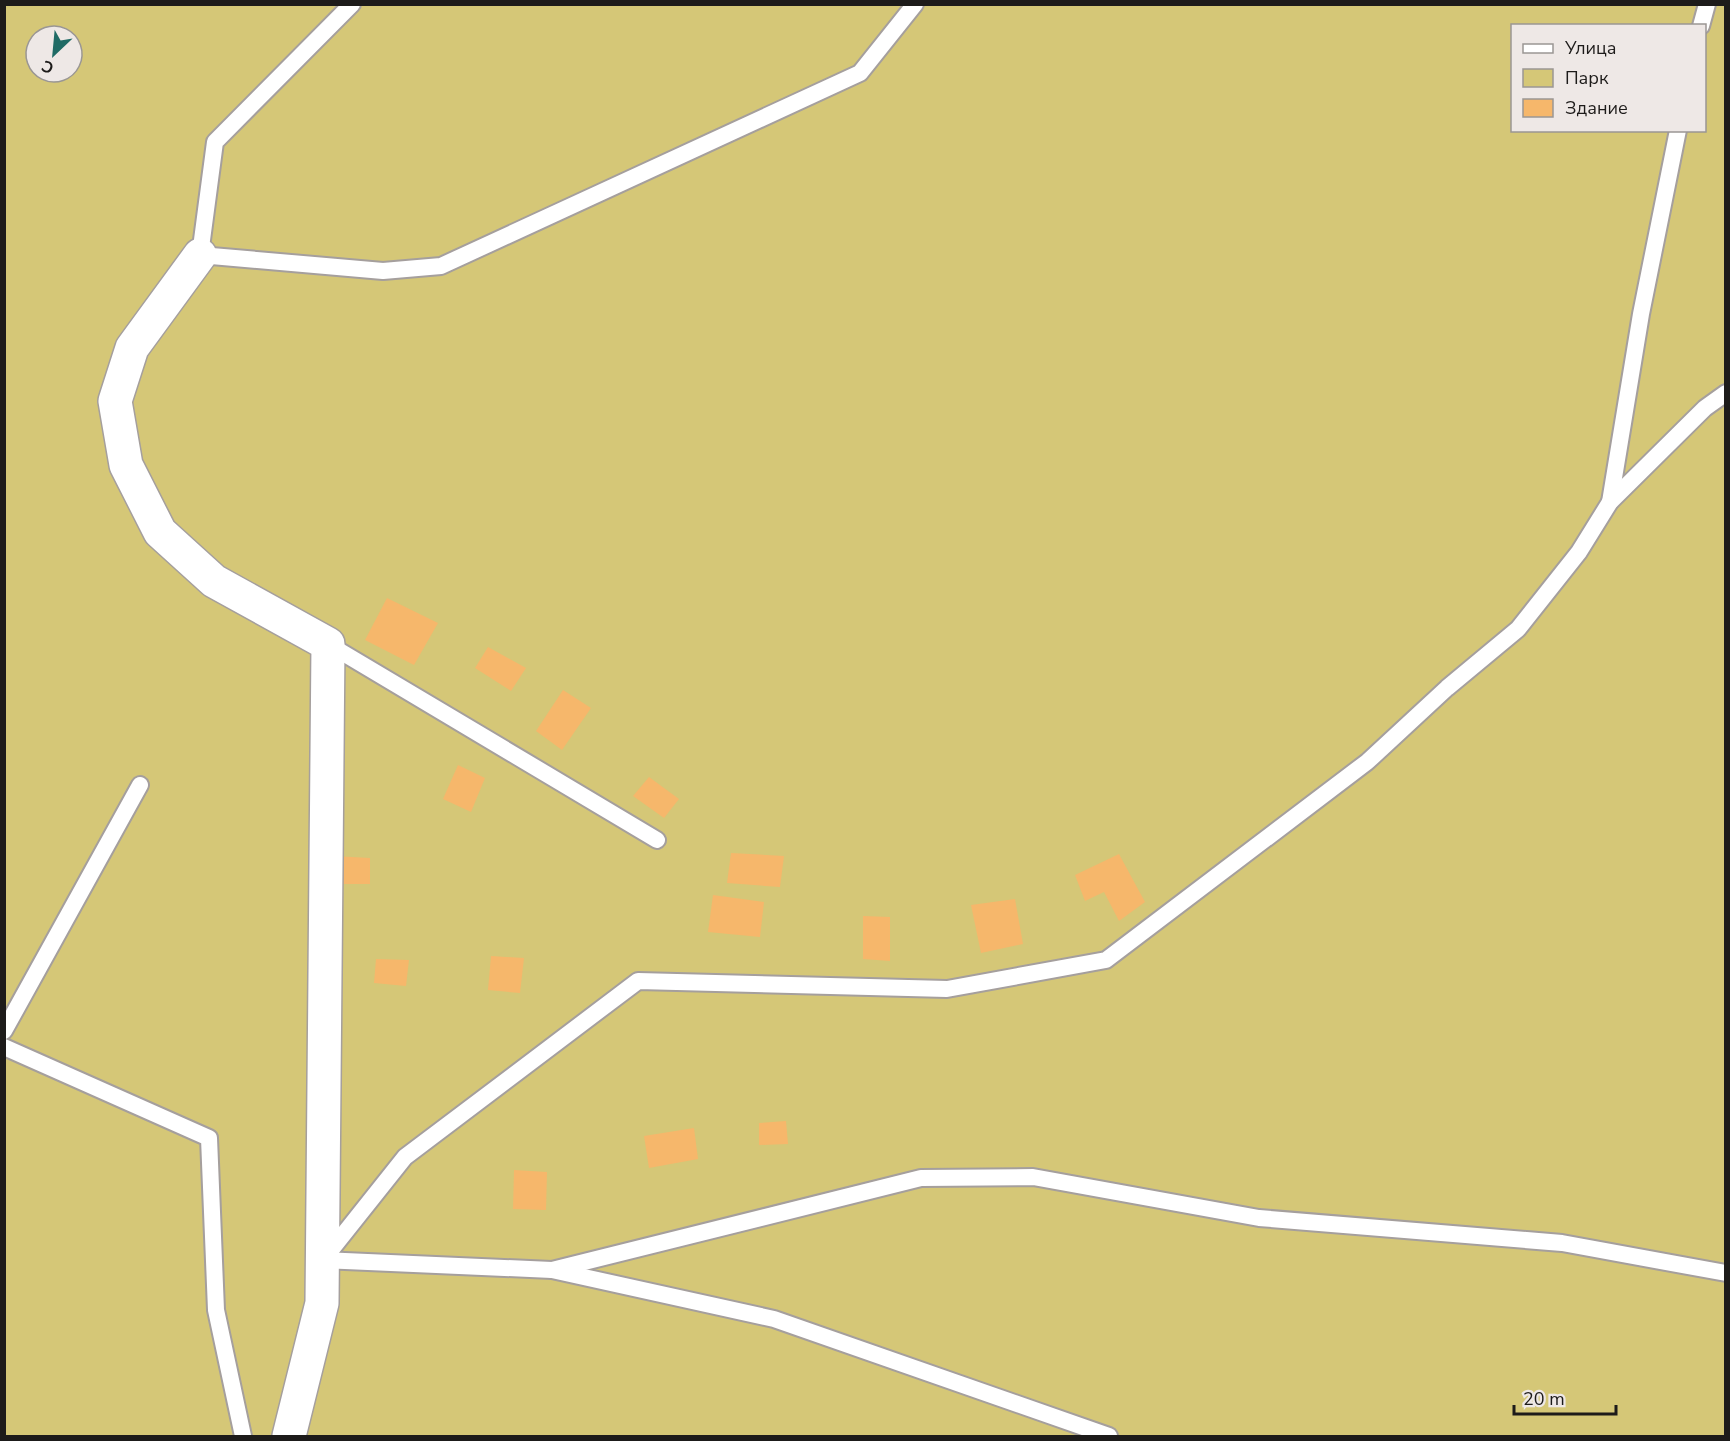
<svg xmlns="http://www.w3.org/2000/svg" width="1730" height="1441" font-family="'Nunito Sans',sans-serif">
<rect width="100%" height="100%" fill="#eee8e6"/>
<path fill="#d5c777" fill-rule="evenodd" d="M5,5H1725V1436H5ZM1512,26H1704V130H1512ZM36,36H72V72H36Z"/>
<g fill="#f6b76b">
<path d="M387,598L438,623L414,665L365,640Z"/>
<path d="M488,647L526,668L511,691L475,668Z"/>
<path d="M563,690L591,708L562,750L536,731Z"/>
<path d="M458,765L485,778L471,812L443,799Z"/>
<path d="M649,777L679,799L664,818L633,796Z"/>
<path d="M731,853L784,856L780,887L727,883Z"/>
<path d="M1119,854L1145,902L1119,921L1104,892L1085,901L1075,875Z"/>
<path d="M334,856L370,858V884H335Z"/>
<path d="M713,895L764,902L760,937L708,932Z"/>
<path d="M1015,899L1023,944L981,953L971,905Z"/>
<path d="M863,916L890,917V961L863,959Z"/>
<path d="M491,956L524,958L520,993L488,990Z"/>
<path d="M376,959L409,960L406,986L374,983Z"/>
<path d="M786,1121L788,1144L759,1145V1123Z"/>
<path d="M694,1128L698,1159L649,1168L644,1136Z"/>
<path d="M514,1170L547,1172L546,1210L513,1209Z"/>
</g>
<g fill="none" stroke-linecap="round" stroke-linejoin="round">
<g stroke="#a59f9d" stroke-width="20">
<g id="service">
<path d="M352,4L215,142L200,255L383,271L441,266L860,73L915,4"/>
<path d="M1701,26L1707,4"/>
<path d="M1610,502L1641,314L1678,130"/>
<path d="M328,644L657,840"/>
<path d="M4,1031L140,785"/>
<path d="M4,1047L209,1138L216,1310L243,1436"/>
<path d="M327,1255L405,1157L638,981L947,989L1106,960L1367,762L1447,688L1518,629L1579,552L1610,502L1705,408L1726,393"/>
<path d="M322,1260L552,1270L774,1319L1109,1436"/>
<path d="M552,1270L921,1178L1033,1177L1259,1218L1562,1243L1726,1273"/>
</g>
</g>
<g stroke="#a59f9d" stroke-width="36">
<path id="minor" d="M200,255L132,348L115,401L126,465L160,532L214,581L328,644L322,1303L289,1436"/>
</g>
<use href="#service" stroke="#fff" stroke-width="16"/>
<use href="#minor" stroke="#fff" stroke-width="33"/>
</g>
<rect width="1730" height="1441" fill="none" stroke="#1d1b1a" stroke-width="12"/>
<rect x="1511" y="24" width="195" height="108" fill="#eee8e6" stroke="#9a9694" stroke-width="1.5"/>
<rect x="1523" y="44" width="30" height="9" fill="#ffffff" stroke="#9a9694" stroke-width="1.5"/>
<text x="1565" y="54" font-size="18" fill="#1d1b1a">Улица</text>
<rect x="1523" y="69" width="30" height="18" fill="#d5c777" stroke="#9a9694" stroke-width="1.5"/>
<text x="1565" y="84" font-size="18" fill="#1d1b1a">Парк</text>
<rect x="1523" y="99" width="30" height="18" fill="#f6b76b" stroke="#9a9694" stroke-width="1.5"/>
<text x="1565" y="114" font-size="18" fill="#1d1b1a">Здание</text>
<g transform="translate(54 54) rotate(206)"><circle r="28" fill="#eee8e6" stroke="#9a9694" stroke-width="1.5"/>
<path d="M0-4.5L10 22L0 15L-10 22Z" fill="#206b65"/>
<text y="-9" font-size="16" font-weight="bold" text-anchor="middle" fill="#1d1b1a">С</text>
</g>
<path d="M1514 1405v9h102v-9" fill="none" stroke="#1d1b1a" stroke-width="3"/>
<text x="1523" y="1405" font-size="18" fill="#1d1b1a" stroke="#eee8e6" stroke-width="4.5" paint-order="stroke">20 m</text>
</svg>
